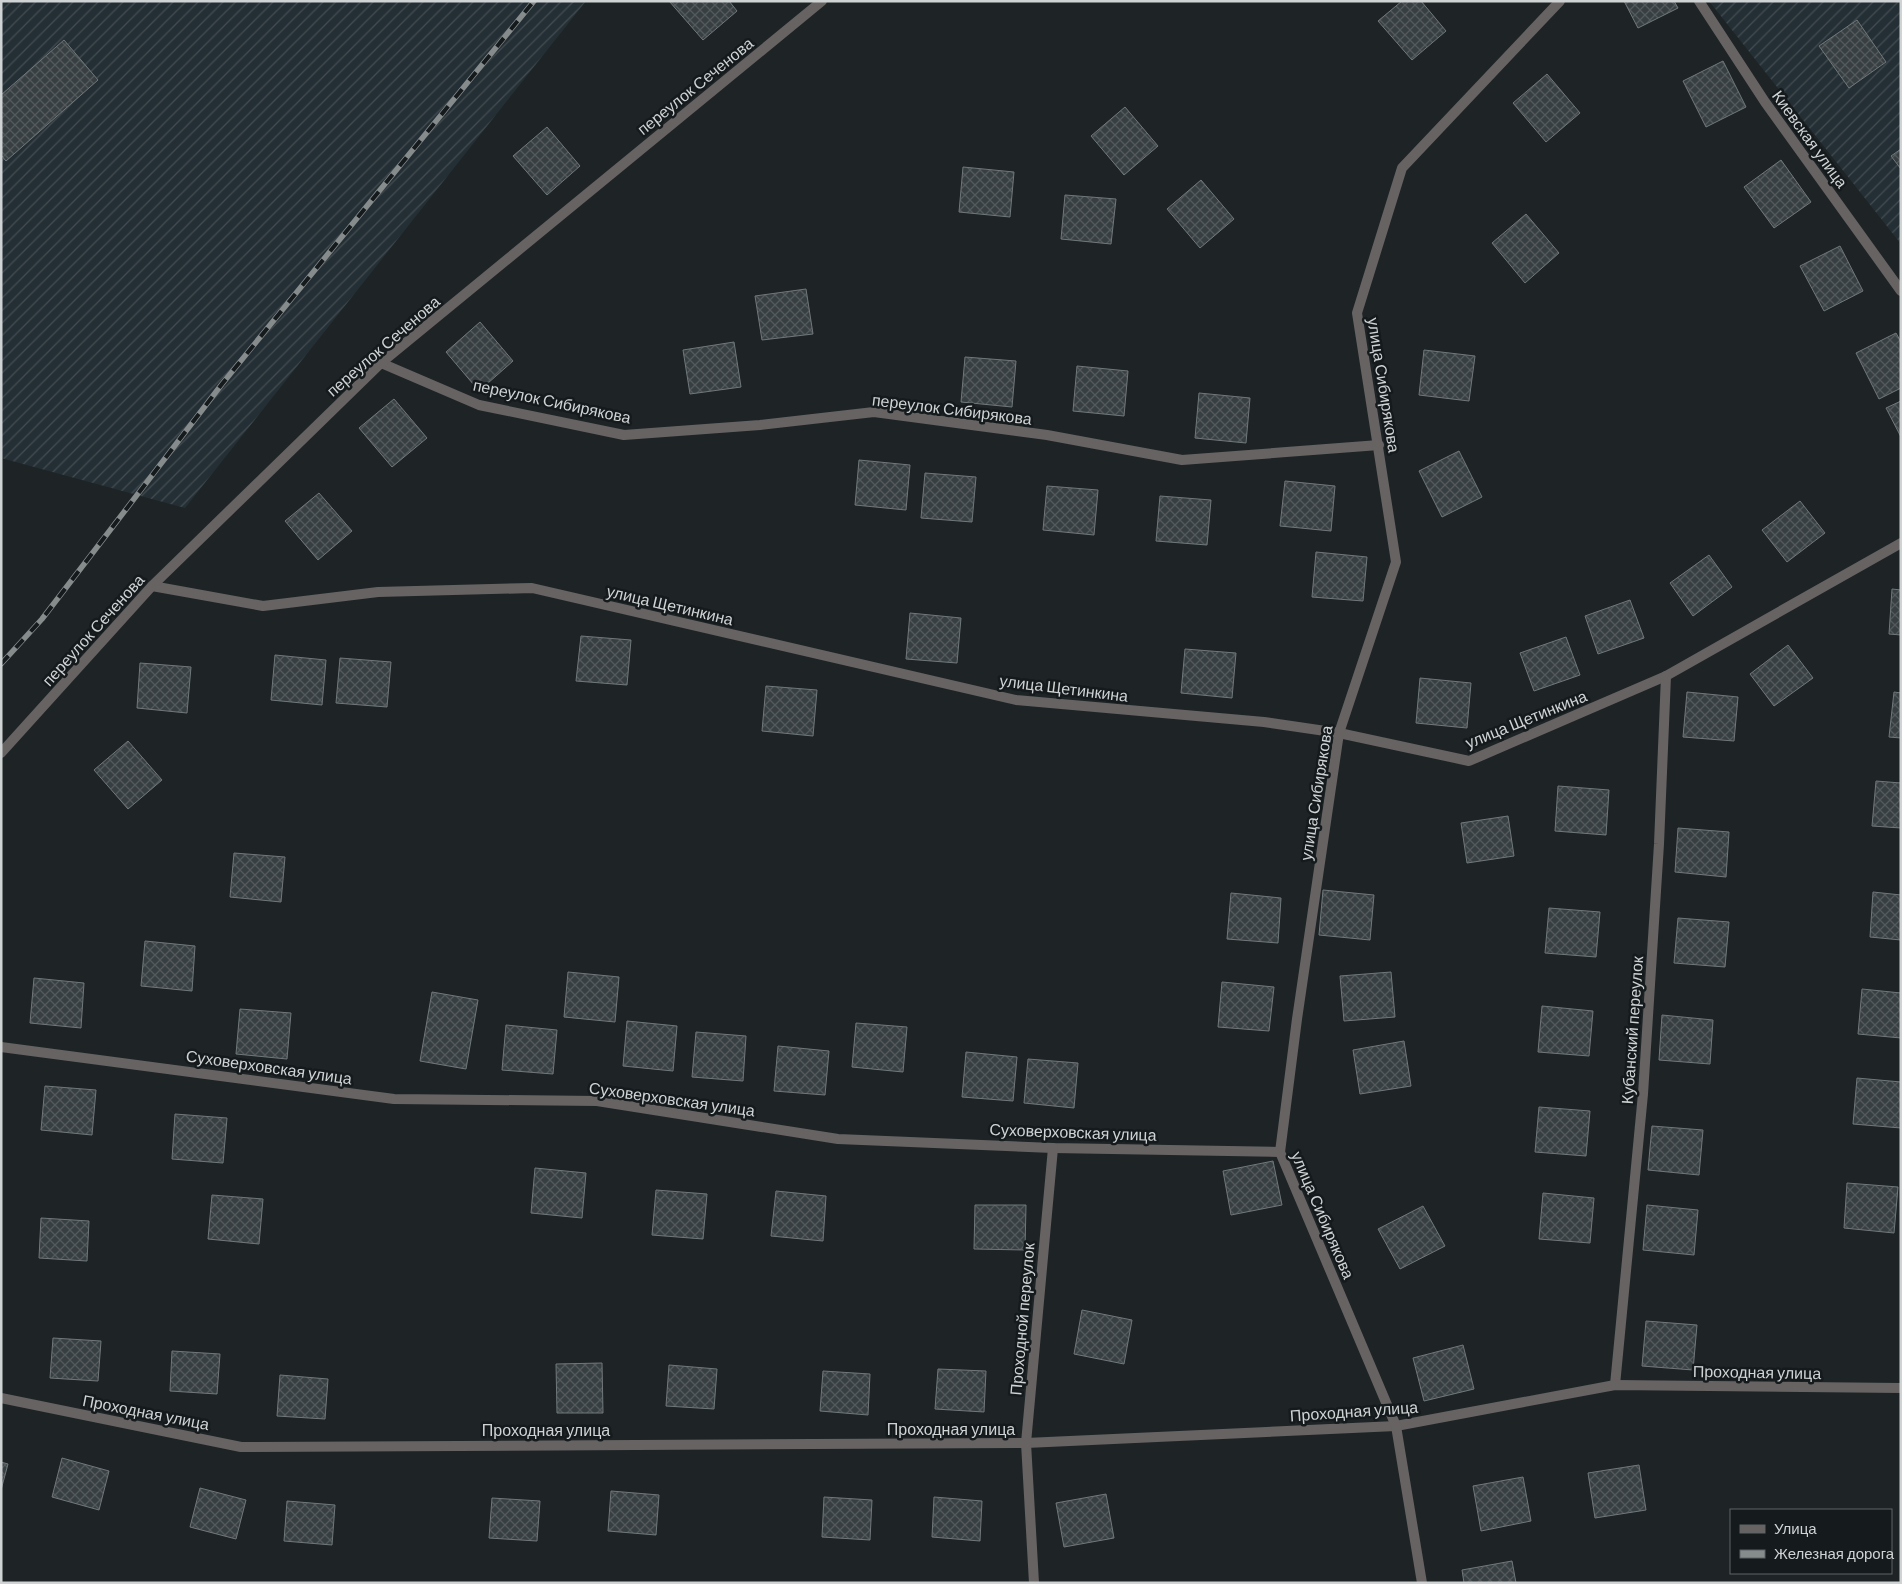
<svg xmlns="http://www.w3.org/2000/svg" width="1902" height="1584" font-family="Barlow,sans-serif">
<defs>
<pattern id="industrial-furrows" width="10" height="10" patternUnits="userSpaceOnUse" patternTransform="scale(1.25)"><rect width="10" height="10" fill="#242f35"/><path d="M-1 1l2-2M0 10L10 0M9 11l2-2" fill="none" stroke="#434c51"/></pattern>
<pattern id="building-cross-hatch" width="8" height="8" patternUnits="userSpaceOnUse" patternTransform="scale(1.25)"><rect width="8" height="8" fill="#383f42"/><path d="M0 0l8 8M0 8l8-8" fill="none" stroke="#545a5c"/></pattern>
</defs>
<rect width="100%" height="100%" fill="#1e2426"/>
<g fill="url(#industrial-furrows)">
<path d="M1,1H586L185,508L1,458Z"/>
<path d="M1709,1H1901V244L1841,168Z"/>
</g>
<g fill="url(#building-cross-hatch)" stroke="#71787b">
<path d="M669,1H729L737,11L703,40Z"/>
<path d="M1402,1H1421L1446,31L1412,60L1378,21Z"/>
<path d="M1624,1H1674L1678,8L1638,28Z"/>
<path d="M1857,20L1886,62L1849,88L1819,46Z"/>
<path d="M64,40L98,80L6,161L1,155V95Z"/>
<path d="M1723,61L1746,107L1706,127L1683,81Z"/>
<path d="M1547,74L1580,113L1546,142L1513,103Z"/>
<path d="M1125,107L1158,146L1124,175L1091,136Z"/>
<path d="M547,127L580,166L547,195L513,156Z"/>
<path d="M1901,149V169L1891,156Z"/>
<path d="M1781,160L1811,202L1774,228L1744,187Z"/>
<path d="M963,167L1014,172L1010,217L959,212Z"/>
<path d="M1201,180L1234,219L1200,248L1167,209Z"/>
<path d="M1065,195L1116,199L1111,244L1061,239Z"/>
<path d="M1526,214L1559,253L1525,283L1492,243Z"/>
<path d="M1840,246L1863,291L1824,311L1800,266Z"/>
<path d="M806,289L813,334L762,340L755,296Z"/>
<path d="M480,322L513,361L479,391L446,352Z"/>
<path d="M1896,333L1901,342V388L1879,399L1856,353Z"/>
<path d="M734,342L741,387L690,394L683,350Z"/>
<path d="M1424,350L1475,356L1469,401L1419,395Z"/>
<path d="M965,357L1016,361L1012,407L961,402Z"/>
<path d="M1077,366L1128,371L1124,416L1073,411Z"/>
<path d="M1199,393L1250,398L1246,443L1195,438Z"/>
<path d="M394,399L427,438L392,467L359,428Z"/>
<path d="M1901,401V437L1886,408Z"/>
<path d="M1459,451L1482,497L1442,517L1419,471Z"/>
<path d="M859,460L910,465L906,510L855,505Z"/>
<path d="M925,473L976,477L972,522L921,518Z"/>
<path d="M1285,481L1335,486L1331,531L1280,526Z"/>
<path d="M1047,486L1098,490L1094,535L1043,530Z"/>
<path d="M319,493L352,531L318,560L285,521Z"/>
<path d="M1160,496L1211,500L1207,545L1156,541Z"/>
<path d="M1800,501L1825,533L1787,562L1762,530Z"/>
<path d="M1316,552L1367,557L1363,601L1312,597Z"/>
<path d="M1709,555L1732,587L1693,616L1670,583Z"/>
<path d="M1892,589L1901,590V635L1889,634Z"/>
<path d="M1630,600L1644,638L1598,654L1585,616Z"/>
<path d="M910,613L961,618L957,663L906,659Z"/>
<path d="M581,636L631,640L627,685L576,681Z"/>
<path d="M1566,637L1580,675L1534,691L1520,653Z"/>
<path d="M1788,645L1813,678L1774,706L1750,674Z"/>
<path d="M1185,649L1236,653L1232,698L1181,693Z"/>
<path d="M275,655L326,660L322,705L271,700Z"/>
<path d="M340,658L391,662L387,707L336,703Z"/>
<path d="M140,663L191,667L187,713L137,708Z"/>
<path d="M1420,678L1471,683L1467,728L1416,723Z"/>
<path d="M766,686L817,690L813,736L762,731Z"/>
<path d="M1687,692L1738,697L1734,741L1683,737Z"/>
<path d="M1894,692L1901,693V738L1889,737Z"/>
<path d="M128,741L162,780L128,809L94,770Z"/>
<path d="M1876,781L1901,783V828L1872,826Z"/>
<path d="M1558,786L1609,790L1606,835L1555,831Z"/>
<path d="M1508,816L1514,856L1467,863L1461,823Z"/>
<path d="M1678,828L1729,832L1726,877L1675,872Z"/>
<path d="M234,853L285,857L281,902L230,897Z"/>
<path d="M1323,890L1374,895L1370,940L1319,935Z"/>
<path d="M1873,892L1901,895V940L1870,937Z"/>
<path d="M1231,893L1281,898L1278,943L1227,939Z"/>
<path d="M1549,908L1600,912L1596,957L1545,953Z"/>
<path d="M1678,918L1729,922L1725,967L1674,963Z"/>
<path d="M145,941L195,946L192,991L141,986Z"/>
<path d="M568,972L619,977L615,1022L564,1017Z"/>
<path d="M1391,972L1395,1017L1344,1021L1340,976Z"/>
<path d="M34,978L84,983L81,1028L30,1023Z"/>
<path d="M1222,982L1274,987L1269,1031L1218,1027Z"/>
<path d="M1862,989L1901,993V1038L1858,1034Z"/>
<path d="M432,992L478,1000L466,1069L420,1061Z"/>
<path d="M1542,1006L1593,1011L1589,1056L1538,1052Z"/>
<path d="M240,1009L291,1013L287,1059L236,1054Z"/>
<path d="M1662,1015L1713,1020L1710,1064L1659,1060Z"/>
<path d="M627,1021L677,1026L673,1071L623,1066Z"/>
<path d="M856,1023L907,1027L903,1072L852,1067Z"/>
<path d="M506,1025L557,1030L553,1074L502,1070Z"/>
<path d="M696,1032L746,1036L743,1081L692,1077Z"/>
<path d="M1404,1041L1411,1086L1360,1094L1353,1050Z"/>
<path d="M778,1046L829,1051L825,1095L774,1091Z"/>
<path d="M966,1052L1017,1057L1013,1101L962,1097Z"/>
<path d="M1028,1059L1078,1063L1074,1108L1024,1103Z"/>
<path d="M1857,1078L1901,1082V1128L1853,1124Z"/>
<path d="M45,1086L96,1090L92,1135L41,1130Z"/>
<path d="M1539,1107L1590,1111L1586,1156L1535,1152Z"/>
<path d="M175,1114L227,1118L223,1163L172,1159Z"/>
<path d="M1652,1126L1703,1130L1699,1175L1648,1170Z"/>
<path d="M1273,1161L1282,1205L1231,1215L1223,1171Z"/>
<path d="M535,1168L586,1173L582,1218L531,1213Z"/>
<path d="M1847,1183L1898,1187L1894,1233L1844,1228Z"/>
<path d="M656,1190L707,1194L703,1239L652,1235Z"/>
<path d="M776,1191L826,1196L823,1241L771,1236Z"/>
<path d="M1543,1193L1594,1198L1590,1243L1539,1239Z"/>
<path d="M212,1195L263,1199L259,1244L208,1239Z"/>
<path d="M975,1205H1026L1025,1250L974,1249Z"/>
<path d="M1647,1205L1698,1210L1694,1255L1643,1250Z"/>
<path d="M1423,1206L1445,1246L1400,1269L1378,1229Z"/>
<path d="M41,1218L89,1221L87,1261L39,1258Z"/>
<path d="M1082,1310L1132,1320L1124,1364L1074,1354Z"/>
<path d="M1646,1321L1697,1325L1693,1370L1642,1366Z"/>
<path d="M53,1338L101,1341L98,1381L50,1378Z"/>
<path d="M1463,1345L1474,1389L1424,1401L1413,1358Z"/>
<path d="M172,1351L220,1354L217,1394L170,1391Z"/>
<path d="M602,1363L603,1413H557L556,1364Z"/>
<path d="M669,1365L717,1369L714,1409L666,1406Z"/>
<path d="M938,1369L986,1371L984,1412L935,1409Z"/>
<path d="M823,1371L870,1374L868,1415L820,1411Z"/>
<path d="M280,1375L328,1379L325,1419L277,1416Z"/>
<path d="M62,1458L109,1471L99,1510L52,1497Z"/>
<path d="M1,1462L8,1464L1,1490Z"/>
<path d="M1639,1465L1646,1510L1595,1518L1588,1473Z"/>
<path d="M1523,1477L1531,1521L1481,1531L1473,1486Z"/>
<path d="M200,1488L246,1500L236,1539L190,1527Z"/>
<path d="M611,1491L659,1495L656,1535L608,1531Z"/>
<path d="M1106,1494L1114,1538L1064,1547L1056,1503Z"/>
<path d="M824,1497L872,1500L870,1540L822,1537Z"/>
<path d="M934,1497L982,1501L980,1541L932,1537Z"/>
<path d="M492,1498L540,1501L537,1541L489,1538Z"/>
<path d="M287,1501L335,1505L332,1545L284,1541Z"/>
<path d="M1512,1561L1516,1583H1464L1462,1570Z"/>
</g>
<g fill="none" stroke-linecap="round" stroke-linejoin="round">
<g stroke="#676363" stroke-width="10">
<path d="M1699,1L1765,102L1901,291"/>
<path d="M381,363L479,405L624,435L760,425L874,412L1047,435L1182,460L1379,445"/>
<path d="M152,586L263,606L378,592L532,588L1016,700L1264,722L1339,733L1469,761L1666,676L1901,543"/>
<path d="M1,753L152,586L381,363L822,1"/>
<path d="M1,1047L394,1099L597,1101L838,1139L1053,1148L1280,1152"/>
<path d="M1615,1385L1643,1094L1659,844L1666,676"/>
<path d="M1,1398L241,1447L1026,1443L1396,1426L1615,1385L1901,1388"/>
<path d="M1034,1583L1026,1443L1053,1148"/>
<path d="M1422,1583L1396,1426L1280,1152L1297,1019L1339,733L1396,562L1357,313L1402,168L1560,1"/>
</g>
<g stroke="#868b8c" stroke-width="5.5">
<path id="rail" d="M1,664L42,619L222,384L534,1"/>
</g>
<use href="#rail" stroke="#151a1d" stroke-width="4" stroke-dasharray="11" stroke-linecap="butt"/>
</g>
<g text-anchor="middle" stroke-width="5" stroke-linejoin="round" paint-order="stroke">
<g font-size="16" fill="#cfd3d4" stroke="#151a1d">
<text transform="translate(695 86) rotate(-39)" y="6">переулок Сеченова</text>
<text transform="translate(1810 139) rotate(54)" y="6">Киевская улица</text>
<text transform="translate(383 346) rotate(-41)" y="6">переулок Сеченова</text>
<text transform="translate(1384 385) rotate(81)" y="6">улица Сибирякова</text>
<text transform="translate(552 401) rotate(12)" y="6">переулок Сибирякова</text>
<text transform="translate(952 409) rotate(7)" y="6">переулок Сибирякова</text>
<text transform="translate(670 605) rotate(13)" y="6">улица Щетинкина</text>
<text transform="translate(93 630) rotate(-48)" y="6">переулок Сеченова</text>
<text transform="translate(1064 688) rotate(7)" y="6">улица Щетинкина</text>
<text transform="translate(1526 719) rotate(-22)" y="6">улица Щетинкина</text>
<text transform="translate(1316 793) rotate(-81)" y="6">улица Сибирякова</text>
<text transform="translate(1632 1030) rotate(-86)" y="6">Кубанский переулок</text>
<text transform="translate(269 1067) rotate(8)" y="6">Суховерховская улица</text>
<text transform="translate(672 1099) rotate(8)" y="6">Суховерховская улица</text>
<text transform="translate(1073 1132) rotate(2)" y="6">Суховерховская улица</text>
<text transform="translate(1323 1215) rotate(67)" y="6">улица Сибирякова</text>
<text transform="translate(1022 1319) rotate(-85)" y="6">Проходной переулок</text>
<text transform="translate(1757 1372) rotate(1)" y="6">Проходная улица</text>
<text transform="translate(1354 1411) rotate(-4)" y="6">Проходная улица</text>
<text transform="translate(146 1412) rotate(11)" y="6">Проходная улица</text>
<text x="951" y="1435">Проходная улица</text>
<text x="546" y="1436">Проходная улица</text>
</g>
</g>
<rect width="1902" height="1584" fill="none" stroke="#cfd3d4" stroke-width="5"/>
<rect x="1730" y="1509" width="162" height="65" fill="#151a1d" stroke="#5f6466"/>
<rect x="1740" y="1525" width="25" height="8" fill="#676363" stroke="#5f6466"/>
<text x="1774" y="1534" font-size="15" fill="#cfd3d4">Улица</text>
<rect x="1740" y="1550" width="25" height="8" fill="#868b8c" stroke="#5f6466"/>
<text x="1774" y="1559" font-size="15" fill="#cfd3d4">Железная дорога</text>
</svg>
